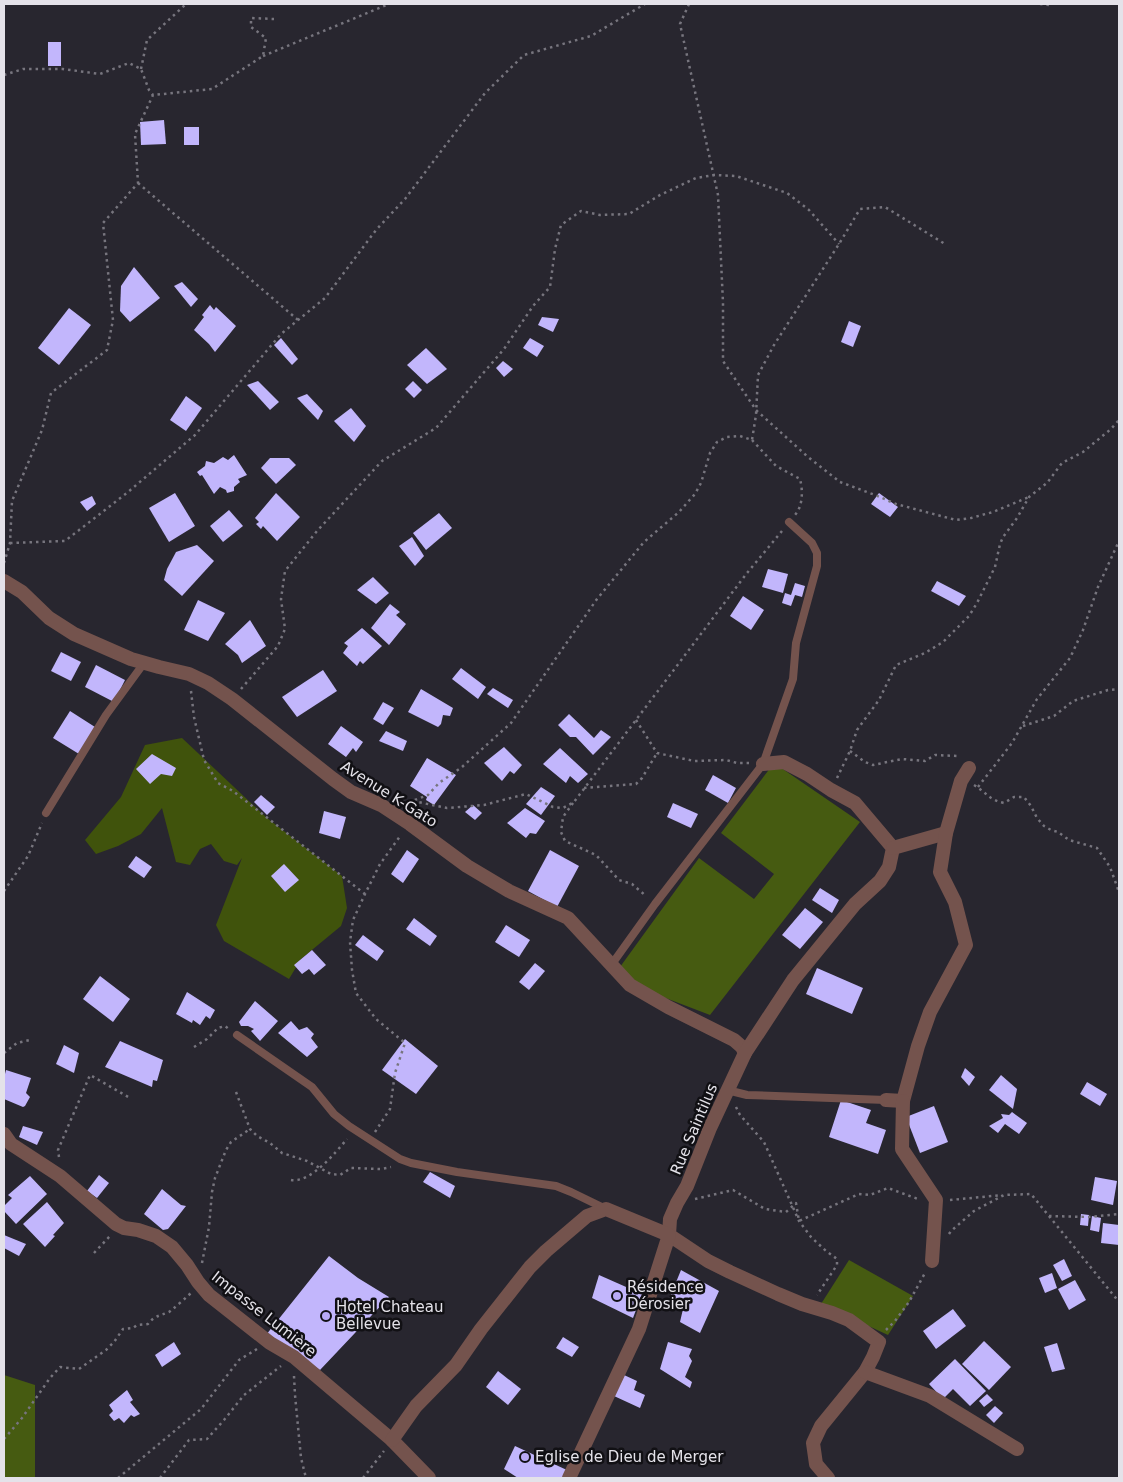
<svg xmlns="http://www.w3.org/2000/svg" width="1123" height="1482" font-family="'DejaVu Sans',sans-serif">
<rect width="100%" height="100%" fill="#28262f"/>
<path fill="#40530c" d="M182,738L267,818L342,876L347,908L341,926L301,959L289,979L224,941L216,925L242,858L237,865L224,861L211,844L200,849L190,865L176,862L162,808L141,834L118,846L96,854L85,840L121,797L145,745Z"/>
<g fill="#465b11">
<path d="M774,763L860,822L710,1015L642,989L620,967L699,858L754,899L774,874L721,833Z"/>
<path d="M849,1260L913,1296L888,1335L821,1304Z"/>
<path d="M4,1375L35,1385V1478H4Z"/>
</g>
<g fill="#c2b6fc">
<rect x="48" y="42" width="13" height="24"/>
<path d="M164,120L166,144L141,145L140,122Z"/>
<rect x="184" y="127" width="15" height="18"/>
<path d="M134,267L160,298L130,322L120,311L121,286Z"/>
<path d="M182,282L198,299L191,307L174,286Z"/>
<path d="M210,305L214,310L216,307L236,326L215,352L209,344L194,330L204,317L202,315Z"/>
<path d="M69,308L91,325L59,365L38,348Z"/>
<path d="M542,317L559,319L553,332L538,325Z"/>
<path d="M849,321L861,326L853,347L841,342Z"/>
<path d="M281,338L298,359L292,365L274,345Z"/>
<path d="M530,338L544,346L537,357L523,348Z"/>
<path d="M426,348L447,369L427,384L407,365Z"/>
<path d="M503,361L513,369L504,377L496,368Z"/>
<path d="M258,381L279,402L270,410L247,385Z"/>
<path d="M413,381L422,390L414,398L405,389Z"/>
<path d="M307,394L323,411L318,420L297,398Z"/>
<path d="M186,396L202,408L186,431L170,420Z"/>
<path d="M351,408L366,426L354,442L334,421Z"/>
<path d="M234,455L247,475L238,479L240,482L234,487V491L227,493L226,490L220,487L214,494L202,475L200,476L197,472L205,466L206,461L214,463L223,457L228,460Z"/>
<path d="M270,458H289L296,465L276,484L261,468Z"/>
<path d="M175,493L195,526L169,542L149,508Z"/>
<path d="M276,493L300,517L277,541L263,526L261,529L256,524L259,522L255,518Z"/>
<path d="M879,493L898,507L890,517L871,504Z"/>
<path d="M92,496L96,504L87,511L80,502Z"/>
<path d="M229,510L243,526L223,542L210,526Z"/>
<path d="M439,513L452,528L426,550L413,533Z"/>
<path d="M412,537L424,556L415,566L399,546Z"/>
<path d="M197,545L214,561L182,596L164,580L167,569L176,552Z"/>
<path d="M768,569L788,574L783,593L762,587Z"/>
<path d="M373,577L389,593L376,604L357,590Z"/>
<path d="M937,581L966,596L959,606L931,591Z"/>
<path d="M795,583L805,586L802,597L795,595L791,606L782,603L785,593L791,595Z"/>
<path d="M743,596L764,610L751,630L730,616Z"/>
<path d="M198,600L225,613L208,641L184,630Z"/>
<path d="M390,604L400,612L396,615L406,624L389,645L371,628Z"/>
<path d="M250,620L266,646L242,663L238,655L225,644Z"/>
<path d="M362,628L382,646L363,664L360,661L357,666L343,653L348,646L344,643Z"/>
<path d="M61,652L81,662L71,681L51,671Z"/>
<path d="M96,665L125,680L114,702L85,687Z"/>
<path d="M461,668L486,687L478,699L452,679Z"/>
<path d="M323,670L337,691L297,717L282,697Z"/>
<path d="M493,688L513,700L508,708L487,694Z"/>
<path d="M421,689L453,708L450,716L443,715L441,724L438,727L408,712Z"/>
<path d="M383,702L394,708L383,725L373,719Z"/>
<path d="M70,711L95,727L79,754L53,738Z"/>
<path d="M569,714L594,738L601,730L611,737L593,755L576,737H570L558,725Z"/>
<path d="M341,726L363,742L356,752L353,748L346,757L328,744Z"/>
<path d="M386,731L407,741L403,751L379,741Z"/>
<path d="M504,747L522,765L514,774L510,771L502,781L484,763Z"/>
<path d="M560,748L588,774L578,783L570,776L566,783L543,764Z"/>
<path d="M152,754L176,768L172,776L161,774L150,784L136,769Z"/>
<path d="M427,758L456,775L434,805L426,800L427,797L410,786Z"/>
<path d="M713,775L736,788L728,803L705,790Z"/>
<path d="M541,787L555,796L541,815L526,804Z"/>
<path d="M261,795L275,807L267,815L254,802Z"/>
<path d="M673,803L698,814L691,828L667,817Z"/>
<path d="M473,805L482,813L475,820L465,812Z"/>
<path d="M525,808L545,821L536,834L530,833L526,838L507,823Z"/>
<path d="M324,811L346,817L340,839L319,833Z"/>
<path d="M407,850L419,859L403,883L391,874Z"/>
<path d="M550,850L579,866L557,907L528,891Z"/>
<path d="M136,856L152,867L144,878L128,867Z"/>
<path d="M284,864L299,880L285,892L271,876Z"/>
<path d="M820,888L839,900L832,913L812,900Z"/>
<path d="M805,908L823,922L800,949L782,935Z"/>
<path d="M414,918L437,936L430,946L406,929Z"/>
<path d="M506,925L530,940L519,957L495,942Z"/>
<path d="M363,935L384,951L377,961L355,945Z"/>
<path d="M312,950L326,965L314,975L309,969L302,974L294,965Z"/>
<path d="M535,963L545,971L529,990L519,982Z"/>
<path d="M817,968L863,988L852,1014L806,994Z"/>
<path d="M100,976L130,999L113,1022L83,999Z"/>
<path d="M187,992L215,1010L210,1019L206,1016L200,1025L193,1020L192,1023L176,1014Z"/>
<path d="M255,1001L278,1021L260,1041L251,1031L254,1029L248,1026H241L239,1022Z"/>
<path d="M291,1021L299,1030L307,1027L314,1034L311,1038L318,1047L307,1057L278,1033Z"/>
<path d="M405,1039L438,1066L416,1094L382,1070Z"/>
<path d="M120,1041L163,1060L157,1081L153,1080L152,1087L105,1067Z"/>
<path d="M64,1045L79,1053L74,1073L56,1064Z"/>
<path d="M965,1068L975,1077L969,1086L961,1077Z"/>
<path d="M6,1070L31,1078L26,1093L30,1097L25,1106L23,1107L4,1099V1078Z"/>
<path d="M1001,1075L1017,1089L1013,1109L989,1090Z"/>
<path d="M1087,1082L1107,1094L1100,1106L1080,1094Z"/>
<path d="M841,1100L871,1110L866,1123L886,1130L878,1154L829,1137Z"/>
<path d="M934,1106L948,1142L920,1153L906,1117Z"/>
<path d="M1012,1112L1027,1123L1019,1134L1005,1124L998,1133L989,1126L1003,1118L1001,1114L1009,1115Z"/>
<path d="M23,1126L43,1132L37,1145L19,1137Z"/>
<path d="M430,1172L455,1186L450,1198L423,1182Z"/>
<path d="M99,1175L109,1183L97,1198L87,1191Z"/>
<path d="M30,1176L47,1194L16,1224L4,1211V1206L12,1198L8,1195Z"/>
<path d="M1095,1177L1117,1181L1113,1205L1091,1200Z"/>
<path d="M162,1189L181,1205L186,1206L168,1229L163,1230L144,1214Z"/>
<path d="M47,1202L64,1223L53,1235L55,1236L45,1247L23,1224Z"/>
<path d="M1081,1214L1089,1215L1088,1226L1080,1225Z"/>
<path d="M1092,1216L1101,1218L1099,1232L1090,1230Z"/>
<path d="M1103,1223L1119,1225V1245L1101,1243Z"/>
<path d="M4,1235L26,1244L19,1256L4,1248Z"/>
<path d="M329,1256L358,1278L389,1297L320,1370L266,1335Z"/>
<path d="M1064,1259L1072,1276L1062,1281L1053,1265Z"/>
<path d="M681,1270L719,1291L700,1333L680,1322L683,1309L668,1302Z"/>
<path d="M1052,1273L1057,1288L1045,1293L1039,1278Z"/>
<path d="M599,1275L642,1294L633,1318L592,1298Z"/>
<path d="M1075,1280L1086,1300L1069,1310L1058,1289Z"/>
<path d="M953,1309L966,1326L936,1349L923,1331Z"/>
<path d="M563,1337L579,1347L572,1357L556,1348Z"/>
<path d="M984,1341L1011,1367L989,1390L962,1364Z"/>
<path d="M174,1342L181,1354L162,1367L155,1355Z"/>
<path d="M668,1342L692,1349L689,1356L692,1361L685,1377L692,1382L690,1388L660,1369Z"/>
<path d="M1057,1343L1065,1369L1052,1372L1044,1347Z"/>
<path d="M955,1359L986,1391L970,1406L953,1389L943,1399L929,1384Z"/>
<path d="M498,1371L521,1389L508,1405L486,1387Z"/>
<path d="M624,1375L637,1381L634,1390L645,1395L640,1408L614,1396Z"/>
<path d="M127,1390L133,1400L130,1402L140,1414L134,1417L131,1415L124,1423L119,1418L114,1421L109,1415L113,1411L109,1405Z"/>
<path d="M987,1394L993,1400L984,1407L979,1401Z"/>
<path d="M995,1406L1003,1413L994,1423L986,1415Z"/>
<path d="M515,1446L569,1471L564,1478H518L504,1469Z"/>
</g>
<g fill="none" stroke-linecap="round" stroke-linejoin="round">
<g stroke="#77757e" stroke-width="2.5" stroke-dasharray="2.5 4" stroke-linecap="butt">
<path d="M689,4L680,24L718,195L723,303V361L756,410L808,457L840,482L875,495L896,504L956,520L971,518L993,512L1029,497"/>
<path d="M1040,4L1050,5L1051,4"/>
<path d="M263,56L389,4"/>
<path d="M141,69L147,40L186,4"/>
<path d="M4,75L23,69H63L100,74L129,63L141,69L149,90L153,95"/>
<path d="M138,183L298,320"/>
<path d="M752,440L776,466L800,479C803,490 803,506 795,515"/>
<path d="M10,543L65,541L128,492L195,435L281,334L325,298L376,230L405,199L485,93L524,55L591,36L645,4"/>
<path d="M4,563L10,543L12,501L42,430L51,393L107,350L113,320L103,223L138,183L135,134L153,95L212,89L263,56L266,38L251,27V18L274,19"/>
<path d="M241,689L278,646L285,629L281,599L285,571L317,531L382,461L436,428L504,349L533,306L550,287L555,249L561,225L581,211L600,215L629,214L660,195L696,178L714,175L736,176L787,193L809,210L839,244"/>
<path d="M191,691L194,717L204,760L218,783L233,791L365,894"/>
<path d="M636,720L657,753L694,761L726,760L737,763H749"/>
<path d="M1023,726L1054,716L1073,701L1108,690L1119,689"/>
<path d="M850,751L865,762L873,765L902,759L925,761L935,755L957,756L959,758"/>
<path d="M837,778L850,751L857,730L879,700L896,665L925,653L943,642L969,616L977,603L995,567L1000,544L1003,537L1017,518L1029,497L1047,483L1062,463L1083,452L1111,429L1119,420"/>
<path d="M974,785C987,793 989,800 1004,803L1014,797H1024L1031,806L1037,818L1044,826L1051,830L1058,832L1069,840L1097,848L1110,867L1119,892"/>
<path d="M978,787L1012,743L1037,699L1070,658L1083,630L1098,587L1119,541"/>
<path d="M584,788L636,784L642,778L657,753"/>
<path d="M413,801L447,808L484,805L526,794L553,807L563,808L574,802L747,573L782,531"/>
<path d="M402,802L412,801L428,795L439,783L462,767L511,723L597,599L644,542L679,512L695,494L701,483L710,453L717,442L727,437L740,436L752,440L756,415L758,375L774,345L839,244L860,209L885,207L945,244"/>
<path d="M573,803L563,817L561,832L565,841L596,855L619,880L632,884L646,896"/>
<path d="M4,891L28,856L42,823"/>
<path d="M194,1047L207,1039L218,1028L225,1026L230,1030"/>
<path d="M4,1053L17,1043L30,1040"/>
<path d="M236,1092L250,1129L257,1136L270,1143L282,1153L307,1161L331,1174L340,1175L351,1168L381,1169L391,1167"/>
<path d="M736,1107L740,1115L764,1142L799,1221L811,1237L826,1251L837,1259V1265L817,1295"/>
<path d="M375,1132L390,1109L395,1073L405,1043L376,1019L356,993L352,970L350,942L353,920L365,894L380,864L401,835"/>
<path d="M59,1157L58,1150L90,1075L130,1098"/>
<path d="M291,1180C311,1183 335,1153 347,1139"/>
<path d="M695,1199L733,1190L765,1209L786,1212L796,1203L799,1221L859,1194L870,1195L888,1188L918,1199"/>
<path d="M950,1200L1002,1195"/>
<path d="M1049,1216L1089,1217L1119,1214"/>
<path d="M949,1234L951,1231L974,1211L1004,1195L1031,1194L1119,1302"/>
<path d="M94,1253L110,1236"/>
<path d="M202,1263L209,1227L212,1192L215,1178L226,1150L231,1142L250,1129"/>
<path d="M886,1330L895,1321L909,1302L925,1273"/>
<path d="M294,1376L295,1395L301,1458L306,1478"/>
<path d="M4,1439L22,1418L50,1378L60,1367L79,1369L106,1350L114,1342L123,1329L133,1328L137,1325L148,1324C155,1315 160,1316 169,1312C172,1310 188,1296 191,1293"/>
<path d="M118,1478L201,1409L239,1360L257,1349"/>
<path d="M160,1478L189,1440L207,1439L224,1420L244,1395L281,1366"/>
<path d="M363,1478L384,1451"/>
</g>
<g stroke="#74534d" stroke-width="8">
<path d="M46,813L106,715L144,663"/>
<path d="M612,964L655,904L763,764L793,679L796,643L817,566V553L812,543L789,522"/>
<path d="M237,1035L312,1087L334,1114L349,1126L400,1159L411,1163L457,1172L556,1186L571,1192L606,1209"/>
<path d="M727,1090L747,1095L886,1100"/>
</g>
<g stroke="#74534d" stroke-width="14">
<path d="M4,581L22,592L49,618L74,634L131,659L159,667L189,674L208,683L232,699L333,779L351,792L381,805L410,824L467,866L509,891L568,918L630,985L668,1007L734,1040L742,1047L745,1053"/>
<path d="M763,764L784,762L807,774L831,790L855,803L893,848L889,867L880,881L855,904L793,980L745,1053L710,1128L687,1186L677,1203L670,1219L669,1235L708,1261L730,1272L778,1294L802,1304L832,1313L849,1320L879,1342L873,1357L865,1372L821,1426L813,1443L816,1464L828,1478"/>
<path d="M893,848L946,833"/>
<path d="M886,1100L903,1101L918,1046L930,1012L966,945L955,902L940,872L946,833L961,781L969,768"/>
<path d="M903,1101L902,1149L936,1200L932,1261"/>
<path d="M4,1134L11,1144L60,1176L116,1224L124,1228L138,1230L156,1236L172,1247L187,1265L198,1282L209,1295L270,1343L294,1357L392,1440L429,1478"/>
<path d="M865,1372L930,1396L1017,1449"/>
<path d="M392,1440L416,1406L456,1365L481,1329L530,1267L546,1251L587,1216L606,1209L669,1235L639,1329L569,1478"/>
</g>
</g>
<g fill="#b9aaf7" stroke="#111014" stroke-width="2">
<circle cx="617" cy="1296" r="5"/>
<circle cx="326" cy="1316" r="5"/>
<circle cx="525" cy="1457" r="5"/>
</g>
<g text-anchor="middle" stroke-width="5" stroke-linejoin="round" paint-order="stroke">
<g font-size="15" fill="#e4e2e9" stroke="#111014">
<text transform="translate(389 794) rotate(32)" y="5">Avenue K-Gato</text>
<text transform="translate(694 1129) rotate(-67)" y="5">Rue Saintilus</text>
<text transform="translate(264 1314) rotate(38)" y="5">Impasse Lumière</text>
</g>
<g font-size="15" fill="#e4e2e9" stroke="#111014" text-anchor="start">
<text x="627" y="1292">Résidence<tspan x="627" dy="17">Dérosier</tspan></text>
<text x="336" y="1312">Hotel Chateau<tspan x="336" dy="17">Bellevue</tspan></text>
<text x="535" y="1462">Eglise de Dieu de Merger</text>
</g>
</g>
<rect width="1123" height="1482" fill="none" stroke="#e4e2e9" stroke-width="10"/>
</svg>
